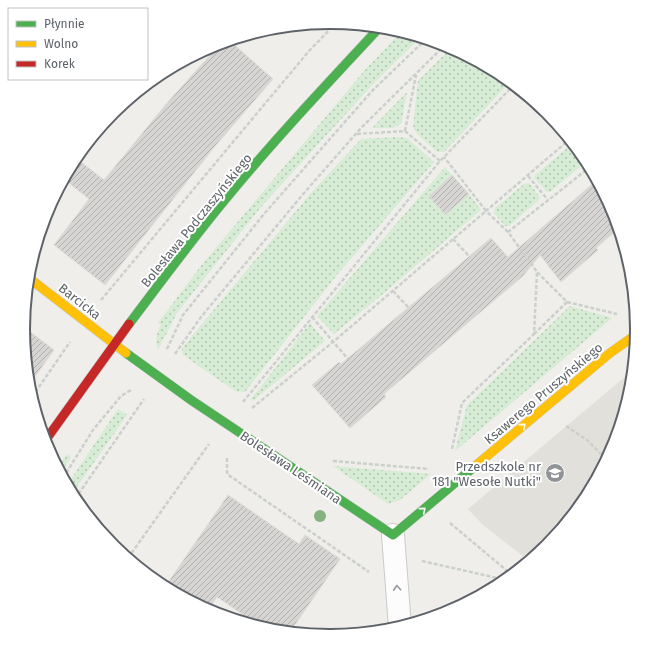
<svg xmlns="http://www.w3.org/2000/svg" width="661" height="658" font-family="'Fira Sans',sans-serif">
<defs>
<pattern id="grass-dots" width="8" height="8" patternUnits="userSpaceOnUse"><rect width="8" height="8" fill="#d7ecd4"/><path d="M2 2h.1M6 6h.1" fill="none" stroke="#b2c3b0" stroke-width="1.8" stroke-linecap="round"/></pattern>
<pattern id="building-hatch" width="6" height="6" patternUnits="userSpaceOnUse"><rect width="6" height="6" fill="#d6d5d3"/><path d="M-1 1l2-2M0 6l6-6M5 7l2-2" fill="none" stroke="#b1b0af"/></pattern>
</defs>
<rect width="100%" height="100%" fill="#efeeea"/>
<path fill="#e2e0da" d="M633,370L632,389L614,447L586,500L547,546L529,561L483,525L468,509Z"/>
<g fill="url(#grass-dots)">
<path d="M402,31L421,37L375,82L261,207L177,313L158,350C155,339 156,334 161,325L158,323L200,267L364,71Z"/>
<path d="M452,47L501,74L511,81L444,152H437L416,133L413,126L418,81Z"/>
<path d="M407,92L401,124L393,128H372Z"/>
<path d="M398,137L407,138L434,162L337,275L245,392L235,391L183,355L182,348L311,193L361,139Z"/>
<path d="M573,143L587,161L550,192H547L534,178L535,175Z"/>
<path d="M445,167L452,175L429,196L445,214L469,194L481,210L384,293L334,334L317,316Z"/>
<path d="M529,183L540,197L539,200L509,226H505L494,213L495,208L524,184Z"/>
<path d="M570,306L612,318L455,451L467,405Z"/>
<path d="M310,323L325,341L253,401L251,399Z"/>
<path d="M118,409L127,415L72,494L67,485Z"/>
<path d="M67,454L71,457L61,473L58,467Z"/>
<path d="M333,466L431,474L400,500L388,504Z"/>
</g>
<g fill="url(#building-hatch)" stroke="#dedcd8">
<path d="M229,40L273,79L216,145L105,285L54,245L89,199L64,179L76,158L104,180L167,103L221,43Z"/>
<path d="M452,175L469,194L445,215L429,196Z"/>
<path d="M597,180L614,212L619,228L596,248L598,250L561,282L540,255L523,276L384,394L386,397L350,428L312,385L339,362L341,364L491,238L508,257Z"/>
<path d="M24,327L54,350L29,385L24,329Z"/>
<path d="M228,495L299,544L305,535L340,559L290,632L270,630L263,628L217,597L208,610L165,587Z"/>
</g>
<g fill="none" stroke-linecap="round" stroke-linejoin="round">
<g stroke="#cbcbcb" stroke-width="24">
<path id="street" d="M393,535L400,627"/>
</g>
<g stroke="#cbcbcb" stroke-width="10">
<g id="fast">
<path d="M129,324C160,283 191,241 224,201C273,141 327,84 380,27"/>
<path d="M126,353L191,400L393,535L474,467"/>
</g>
</g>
<g stroke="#cbcbcb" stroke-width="10">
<g id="slow">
<path d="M29,278L126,353"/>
<path d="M474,467L610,353L637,334"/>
</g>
</g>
<g stroke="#cbcbcb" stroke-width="10">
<path id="jam" d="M45,441L129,324"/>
</g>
<g stroke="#cbd0cc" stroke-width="2.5" stroke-dasharray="4 2" stroke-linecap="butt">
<path d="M405,131L416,75"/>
<path d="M357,134L405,131L440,161"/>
<path d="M528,176L548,200"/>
<path d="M508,232L486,211L570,139"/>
<path d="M453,239L469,256"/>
<path d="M393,291L409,308"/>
<path d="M101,300L309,51L336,23"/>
<path d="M567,302L617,314"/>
<path d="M312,317L348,359"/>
<path d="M534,334L567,302L537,272"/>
<path d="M167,349L183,315L264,214L372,91L426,39"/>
<path d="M175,354L201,317L304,193L361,128L445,45"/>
<path d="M32,397L70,342"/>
<path d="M243,402L440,161L514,85"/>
<path d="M252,408L333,342L486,211L444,157"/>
<path d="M566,426L587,440L607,460"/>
<path d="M452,449L462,403L534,334L537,272L508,232L590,167"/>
<path d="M227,458V474L369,572"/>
<path d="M333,461L429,469"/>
<path d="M63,478L93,430L121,396L131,390"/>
<path d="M75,499L144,399"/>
<path d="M450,523L512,575"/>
<path d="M128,558L209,444"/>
<path d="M422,561L506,580"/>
</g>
<use href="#street" stroke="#fdfcfc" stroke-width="22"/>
<use href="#fast" stroke="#4caf50" stroke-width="9"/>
<use href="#slow" stroke="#ffc107" stroke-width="9"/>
<use href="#jam" stroke="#c62828" stroke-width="9"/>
</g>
<circle fill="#84b281" cx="320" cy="516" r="6"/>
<defs><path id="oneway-chevron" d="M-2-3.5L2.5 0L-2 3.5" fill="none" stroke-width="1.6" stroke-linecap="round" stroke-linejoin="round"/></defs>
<g stroke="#f6fbf6">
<use href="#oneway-chevron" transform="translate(523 426) rotate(-40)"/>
<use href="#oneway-chevron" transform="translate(423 510) rotate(-40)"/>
</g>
<use stroke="#96999c" href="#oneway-chevron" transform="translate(397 588) rotate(-94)"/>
<defs>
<g id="school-disc" transform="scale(1)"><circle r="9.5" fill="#919496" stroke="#fff"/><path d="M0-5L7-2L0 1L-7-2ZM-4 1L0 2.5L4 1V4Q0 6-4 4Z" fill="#fff"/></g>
</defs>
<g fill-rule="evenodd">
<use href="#school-disc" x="555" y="473"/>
</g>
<g text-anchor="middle" stroke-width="4" stroke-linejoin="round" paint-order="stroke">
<g font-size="13" fill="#5e6369" stroke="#fff">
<text transform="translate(196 220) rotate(-51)" y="5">Bolesława Podczaszyńskiego</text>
<text transform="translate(80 301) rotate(38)" y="5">Barcicka</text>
<text transform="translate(543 393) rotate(-40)" y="5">Ksawerego Pruszyńskiego</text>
<text transform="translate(291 467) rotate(34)" y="5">Bolesława Leśmiana</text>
</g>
<g font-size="13" fill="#5e6369" stroke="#fff" text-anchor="end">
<text x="541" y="471">Przedszkole nr<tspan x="541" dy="15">181 "Wesołe Nutki"</tspan></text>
</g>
</g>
<path d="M0 0H661V658H0ZM30 329a300 300 0 1 1 600 0a300 300 0 1 1-600 0Z" fill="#fff" fill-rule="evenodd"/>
<path fill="none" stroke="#5e6369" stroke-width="2" d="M30 329a300 300 0 1 1 600 0a300 300 0 1 1-600 0Z"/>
<rect x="8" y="8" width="140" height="72" fill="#ffffff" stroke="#bfc1c3"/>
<rect x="16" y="21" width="20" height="6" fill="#4caf50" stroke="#bfc1c3"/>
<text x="44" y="28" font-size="12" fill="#5e6369">Płynnie</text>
<rect x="16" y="41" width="20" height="6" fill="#ffc107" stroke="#bfc1c3"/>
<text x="44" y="48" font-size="12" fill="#5e6369">Wolno</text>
<rect x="16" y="61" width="20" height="6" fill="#c62828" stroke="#bfc1c3"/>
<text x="44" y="68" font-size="12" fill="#5e6369">Korek</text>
</svg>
